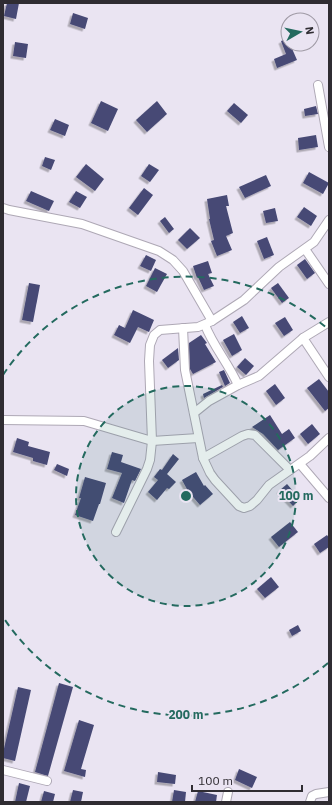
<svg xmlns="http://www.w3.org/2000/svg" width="332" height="805" font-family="'IBM Plex Sans',sans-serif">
<defs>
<filter id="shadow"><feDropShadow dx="-2.5" dy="2.5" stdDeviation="0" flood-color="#0004"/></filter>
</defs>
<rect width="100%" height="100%" fill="#eae4f2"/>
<g fill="#474975" filter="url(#shadow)">
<path d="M7,3H19L16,19L4,16Z"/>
<path d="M73,13L88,18L85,29L70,24Z"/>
<path d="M288,38V44H290L297,60L277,68L274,59L286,54L281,41Z"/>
<path d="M15,42L28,44L26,58L13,56Z"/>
<path d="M101,101L118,109L108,131L91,123Z"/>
<path d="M157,101L167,114L147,132L136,120Z"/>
<path d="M234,103L248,115L241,123L227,111Z"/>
<path d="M316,106L318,114L305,116L304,109Z"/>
<path d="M55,119L69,125L65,136L50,130Z"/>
<path d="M316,135L318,147L299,150L298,138Z"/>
<path d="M45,157L55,160L51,170L42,166Z"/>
<path d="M86,164L104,179L95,191L76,177Z"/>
<path d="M149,164L159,170L150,182L141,176Z"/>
<path d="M309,172L329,183L323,194L303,183Z"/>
<path d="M266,175L271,186L245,198L239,187Z"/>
<path d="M144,188L153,195L138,215L129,208Z"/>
<path d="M31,191L54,201L49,211L26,201Z"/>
<path d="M76,191L87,197L80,208L69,202Z"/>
<path d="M227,195L229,206H226L233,233L226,236L232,250L217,256L211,241L214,240L209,219H210L207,199Z"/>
<path d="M304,207L317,216L311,226L297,217Z"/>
<path d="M275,208L278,221L266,223L263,211Z"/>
<path d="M165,217L174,229L169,233L160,221Z"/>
<path d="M190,228L200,238L187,249L178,240Z"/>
<path d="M267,237L274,255L264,259L257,241Z"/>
<path d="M146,255L156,260L151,271L140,266Z"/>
<path d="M305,259L315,273L307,279L297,265Z"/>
<path d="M208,261L212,273L208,274L214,286L204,290L198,277L197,278L193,266Z"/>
<path d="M155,268L167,274L157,292L146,286Z"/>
<path d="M29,283L40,285L33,322L22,320Z"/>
<path d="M278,283L289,298L282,303L271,288Z"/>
<path d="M133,310L154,320L149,332L138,327L130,343L114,335L119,325L125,328Z"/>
<path d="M242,316L249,328L240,333L233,322Z"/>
<path d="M285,317L293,330L284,336L275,323Z"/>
<path d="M234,334L242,350L232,356L223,340Z"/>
<path d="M201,335L207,343L205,344L216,362L193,374L190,369L189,343Z"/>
<path d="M178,348L179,360L168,368L162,360Z"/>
<path d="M245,358L254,366L246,375L237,367Z"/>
<path d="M224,370L230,383L225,386L219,372Z"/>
<path d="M319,379L329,392V408L325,411L307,388Z"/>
<path d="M275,384L285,398L276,405L266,391Z"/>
<path d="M222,385L223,387L204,398L203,394Z"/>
<path d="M270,415L282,434L289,429L295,438L278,450L263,434L252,427Z"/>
<path d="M312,424L320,434L308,444L300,434Z"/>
<path d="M17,438L29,442L28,446L50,452L47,465L33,461V458L13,452Z"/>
<path d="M112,452L123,455L121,462L141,469L135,481L132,480L124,503L112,498L122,473L107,469Z"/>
<path d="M173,454L179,459L167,474L176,482L169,489L167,488L157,500L148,492L158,480L154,477L160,469L162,470Z"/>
<path d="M57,464L69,469L67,476L54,470Z"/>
<path d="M196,472L204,486L205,485L213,494L200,505L188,491L182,480Z"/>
<path d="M85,477L106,483L100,504H99L93,521L75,515L81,498H79Z"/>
<path d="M287,484L300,499L293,506L279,491Z"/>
<path d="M290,522L298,532L279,547L271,537Z"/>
<path d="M327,535L329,538V547L320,553L314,544Z"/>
<path d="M271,577L279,587L265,598L257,589Z"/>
<path d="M298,625L301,631L292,636L289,630Z"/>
<path d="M59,683L73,687L48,776L35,772Z"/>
<path d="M18,687L31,690L15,761L3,758V753Z"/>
<path d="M79,720L94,725L81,769L86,770L85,777L64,771Z"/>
<path d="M239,769L257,777L252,788L235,780Z"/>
<path d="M158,772L176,775L175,784L157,782Z"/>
<path d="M19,783L30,786L26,802H15Z"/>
<path d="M73,790L83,792L81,802H70Z"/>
<path d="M174,790L186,792L185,802H172Z"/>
<path d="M44,791L55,794L53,802H41Z"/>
<path d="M198,791L217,795L216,802H195Z"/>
</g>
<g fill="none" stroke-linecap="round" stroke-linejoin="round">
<g stroke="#aea8b5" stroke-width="10">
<g id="minor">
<path d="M318,85L329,147"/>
<path d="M3,208L9,210L82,224L159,251L173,260L183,271L212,321"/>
<path d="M305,249L329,284"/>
<path d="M205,325C213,346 229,364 238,385"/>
<path d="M183,328L185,370L203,458L210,473L215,480L239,506L244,508L250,506L257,500L269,485L310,456L329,438"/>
<path d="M303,338L329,377"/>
<path d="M194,413L209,401L238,385L259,376L303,338L329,322"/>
<path d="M3,420L84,421L152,441L198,438"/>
<path d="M203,458L242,436L248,434L255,435L290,470"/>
<path d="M300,464L329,498"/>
<path d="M116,532L147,469L150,460L152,441L149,361L150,345L154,335L160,330L198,327L212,321L244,300L279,267L314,242L329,220"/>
<path d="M3,770L47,781"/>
<path d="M226,802L228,792"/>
<path d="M310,802L312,796L316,794L329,792"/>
</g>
</g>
<use href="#minor" stroke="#fff" stroke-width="8"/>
</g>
<circle cx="186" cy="496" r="110" fill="#246a5f" fill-opacity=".12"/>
<g fill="none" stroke="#246a5f" stroke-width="2" stroke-dasharray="7 5">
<circle cx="186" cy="496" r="110"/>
<path d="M328 663A219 219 0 0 1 3 617M3 375A219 219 0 0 1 328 329"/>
</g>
<circle cx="186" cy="496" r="6" fill="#246a5f" stroke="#eae4f2" stroke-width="2"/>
<g font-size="12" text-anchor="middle" font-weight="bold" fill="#246a5f" stroke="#eae4f2" stroke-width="4" stroke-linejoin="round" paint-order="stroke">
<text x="296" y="500">100 m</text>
<text x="186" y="719">200 m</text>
</g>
<rect width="332" height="805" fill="none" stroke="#2f2c32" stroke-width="8"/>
<g transform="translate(300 32) rotate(81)"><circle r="19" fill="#eae4f2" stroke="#9f9aa5"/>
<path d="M0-3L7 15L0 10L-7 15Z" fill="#246a5f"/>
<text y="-6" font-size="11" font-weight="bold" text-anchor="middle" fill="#2f2c32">N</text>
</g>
<path d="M192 785v6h110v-6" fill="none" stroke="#2f2c32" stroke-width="2"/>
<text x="198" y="785" font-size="12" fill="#2f2c32" stroke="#eae4f2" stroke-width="3" paint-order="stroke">100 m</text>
</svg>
